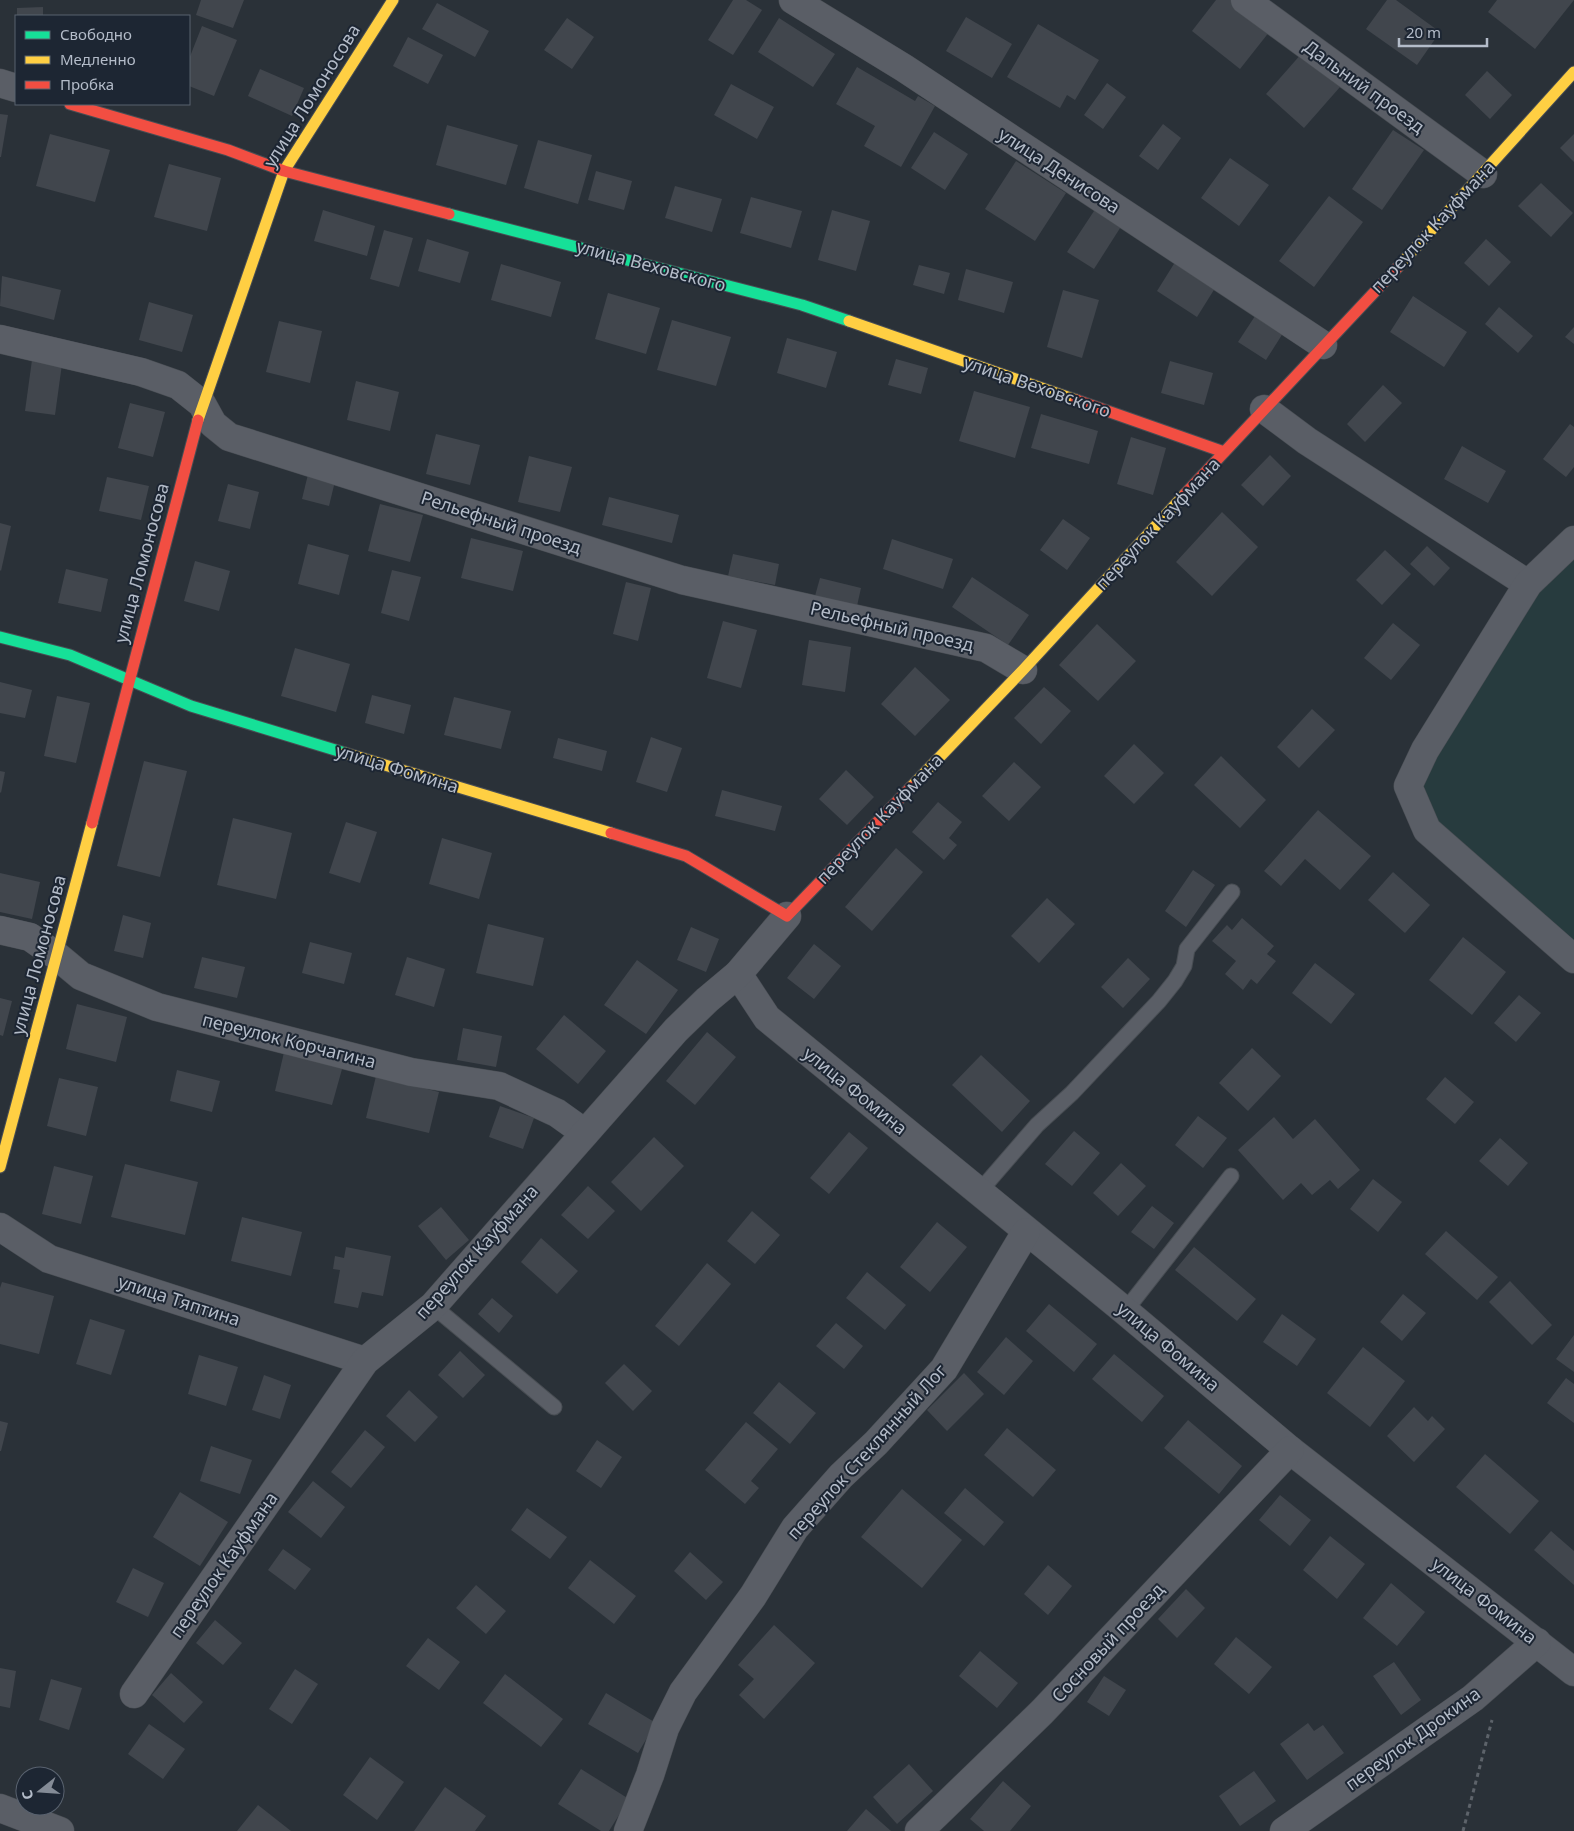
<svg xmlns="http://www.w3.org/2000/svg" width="1574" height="1831" font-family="'Noto Sans',sans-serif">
<rect width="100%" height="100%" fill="#2a3138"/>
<path fill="#273b3e" d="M1574,546V956L1415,837L1425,722Z"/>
<g fill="#41464d">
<path d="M201,0H244L233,28L196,15Z"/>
<path d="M733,0H746L762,10L733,55L708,40Z"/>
<path d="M1216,0H1231L1270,31L1240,69L1192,31Z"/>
<path d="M1387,0H1396L1440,32L1417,65L1366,29Z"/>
<path d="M1497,0H1574L1535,49L1488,12Z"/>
<path d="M437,3L489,31L475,57L422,29Z"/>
<path d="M43,7V16H17V8Z"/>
<path d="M966,17L1012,44L992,78L946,51Z"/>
<path d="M567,18L594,37L572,69L544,50Z"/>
<path d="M779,18L835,54L813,87L758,52Z"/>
<path d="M1038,24L1099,60L1075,100L1067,95L1060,108L1007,77Z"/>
<path d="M202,26L237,40L214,96L189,86V59Z"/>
<path d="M408,37L443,55L428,84L393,66Z"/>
<path d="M1302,53L1340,87L1304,128L1266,94Z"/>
<path d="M857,67L915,101L918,96L935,106L901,167L864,146L875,126L836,104Z"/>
<path d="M260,69L304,88L292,116L248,96Z"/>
<path d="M1487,71L1512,95L1490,119L1465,95Z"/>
<path d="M1107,83L1126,97L1103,129L1084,115Z"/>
<path d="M731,84L774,107L757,139L714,115Z"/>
<path d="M0,114L8,115L1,157H0Z"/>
<path d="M1163,124L1181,138L1158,170L1139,156Z"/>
<path d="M447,125L518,145L506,185L436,165Z"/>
<path d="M1393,130L1424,150L1382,210L1352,189Z"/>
<path d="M934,132L968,154L945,190L911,168Z"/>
<path d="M50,134L110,150L95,202L36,186Z"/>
<path d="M1574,134V162L1560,148Z"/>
<path d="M538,140L592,155L578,204L524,188Z"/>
<path d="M1230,158L1269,185L1239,226L1201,198Z"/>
<path d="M1016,161L1066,193L1035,241L985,209Z"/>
<path d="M169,164L221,178L207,231L154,217Z"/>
<path d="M596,171L632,181L624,210L588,200Z"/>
<path d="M1541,183L1573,213L1551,237L1518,206Z"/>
<path d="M675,186L722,199L712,232L665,218Z"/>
<path d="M1329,196L1363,222L1314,287L1279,261Z"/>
<path d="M751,197L802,211L791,248L740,233Z"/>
<path d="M1096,208L1122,225L1094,269L1067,252Z"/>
<path d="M323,210L375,226L367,256L314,241Z"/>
<path d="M832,210L870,221L856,271L818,260Z"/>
<path d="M384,230L413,238L399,287L370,279Z"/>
<path d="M427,239L469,252L460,283L418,271Z"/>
<path d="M1486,239L1511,262L1489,286L1464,263Z"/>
<path d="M1177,259L1217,285L1197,317L1157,291Z"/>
<path d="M501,264L561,282L551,317L491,300Z"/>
<path d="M919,265L950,273L944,294L913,285Z"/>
<path d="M966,269L1013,282L1004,313L958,300Z"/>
<path d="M2,276L61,290L54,320L0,306Z"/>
<path d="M1063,290L1099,300L1082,358L1047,347Z"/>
<path d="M608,293L660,308L646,354L595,339Z"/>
<path d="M1413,296L1467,332L1444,367L1390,332Z"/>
<path d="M149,302L193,315L182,352L139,340Z"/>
<path d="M1499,307L1533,336L1518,353L1485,324Z"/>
<path d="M1257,313L1285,330L1266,360L1238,342Z"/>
<path d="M672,320L731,337L716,386L657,370Z"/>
<path d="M279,321L322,331L310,383L266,372Z"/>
<path d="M1574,327V344L1565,337Z"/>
<path d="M787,338L837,352L826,388L777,373Z"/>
<path d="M896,359L928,368L921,394L888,385Z"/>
<path d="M32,360L62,364L55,415L25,411Z"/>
<path d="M1170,361L1213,373L1204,405L1161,393Z"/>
<path d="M356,381L399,392L390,431L347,420Z"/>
<path d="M1383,385L1402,403L1365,442L1347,424Z"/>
<path d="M974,391L1030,407L1015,458L959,441Z"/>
<path d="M130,403L165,412L153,457L118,448Z"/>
<path d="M1041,414L1098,431L1089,464L1031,448Z"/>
<path d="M1570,424L1574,427V467L1566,477L1543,459Z"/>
<path d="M436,434L480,445L470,485L426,474Z"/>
<path d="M1131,437L1166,448L1153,495L1117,484Z"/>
<path d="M1462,446L1506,471L1488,503L1444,479Z"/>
<path d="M1270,455L1291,476L1263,506L1241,485Z"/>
<path d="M529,456L572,467L560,512L518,502Z"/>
<path d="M310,466L337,473L329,506L302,499Z"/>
<path d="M107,477L149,486L141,520L99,511Z"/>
<path d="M228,484L259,492L250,529L218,521Z"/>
<path d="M609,497L679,515L672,543L602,525Z"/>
<path d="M380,504L423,515L410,562L368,551Z"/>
<path d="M1222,512L1258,547L1212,596L1176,562Z"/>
<path d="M1063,519L1090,538L1067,570L1040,550Z"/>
<path d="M0,523L11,526L1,571L0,570Z"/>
<path d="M471,538L523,551L513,591L461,578Z"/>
<path d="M892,539L953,559L943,589L883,569Z"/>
<path d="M308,544L349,555L339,595L298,584Z"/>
<path d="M1427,546L1450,568L1434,586L1410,564Z"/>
<path d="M1385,550L1411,574L1382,605L1356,580Z"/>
<path d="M733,554L779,564L775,585L728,576Z"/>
<path d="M195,561L230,571L219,611L184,601Z"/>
<path d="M66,569L108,579L101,612L58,603Z"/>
<path d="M392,570L421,577L409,621L381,613Z"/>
<path d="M972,577L1029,615L1008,645L952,607Z"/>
<path d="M820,578L861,588L857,606L815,596Z"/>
<path d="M626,582L651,588L638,641L613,634Z"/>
<path d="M723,621L757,630L741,688L707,678Z"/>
<path d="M1393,623L1420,645L1391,680L1364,658Z"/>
<path d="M1097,624L1136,661L1098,701L1059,665Z"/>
<path d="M809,640L851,647L845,692L802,685Z"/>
<path d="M295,648L350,664L336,712L281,696Z"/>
<path d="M915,667L950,700L915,736L881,704Z"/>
<path d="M0,682L32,690L25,718L0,713Z"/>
<path d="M1044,687L1071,711L1041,744L1014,718Z"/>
<path d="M372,695L411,705L404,734L365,723Z"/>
<path d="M57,696L90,703L76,763L44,756Z"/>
<path d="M454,697L511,711L501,749L444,735Z"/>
<path d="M1312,709L1335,730L1299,768L1277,747Z"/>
<path d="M651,737L682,748L667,792L636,782Z"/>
<path d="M558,738L607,751L602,771L553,758Z"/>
<path d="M1134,744L1164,773L1134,804L1104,776Z"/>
<path d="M1221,756L1266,800L1240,828L1194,785Z"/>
<path d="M144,761L187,771L160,877L117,866Z"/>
<path d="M1014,762L1041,787L1009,821L982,796Z"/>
<path d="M846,770L874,797L847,825L819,799Z"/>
<path d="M0,771L5,772L1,793L0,792Z"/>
<path d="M722,790L782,806L775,831L715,816Z"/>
<path d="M938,802L962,822L949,838L957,845L944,860L912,832Z"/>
<path d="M1318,810L1371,856L1340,890L1305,859L1281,886L1264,871Z"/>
<path d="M233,818L292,833L276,899L217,885Z"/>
<path d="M346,822L377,832L360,883L329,873Z"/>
<path d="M442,838L492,853L479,899L429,884Z"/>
<path d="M896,848L923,872L872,931L845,907Z"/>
<path d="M1193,870L1215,885L1186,927L1165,911Z"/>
<path d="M1393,872L1430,905L1405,933L1368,900Z"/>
<path d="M0,873L40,882L32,919L0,912Z"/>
<path d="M1047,898L1075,924L1039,963L1011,936Z"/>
<path d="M123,915L151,923L143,958L114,951Z"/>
<path d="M1242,918L1274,946L1267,954L1276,961L1257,984L1251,979L1243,990L1225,974L1236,961L1212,941L1227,925L1232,930Z"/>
<path d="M488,924L544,938L533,986L476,973Z"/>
<path d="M691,927L719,939L706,972L677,960Z"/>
<path d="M1463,937L1506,972L1472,1015L1429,980Z"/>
<path d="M310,942L352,953L344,984L302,973Z"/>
<path d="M814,944L841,966L814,999L787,978Z"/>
<path d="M202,957L245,967L237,998L194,988Z"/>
<path d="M407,957L445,969L434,1007L395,995Z"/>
<path d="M1128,958L1150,979L1123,1008L1101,987Z"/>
<path d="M637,960L678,990L646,1034L604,1005Z"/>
<path d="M1315,963L1355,994L1331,1024L1292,993Z"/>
<path d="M1519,995L1541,1013L1516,1042L1494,1023Z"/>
<path d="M0,998L12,1001L3,1036L0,1035Z"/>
<path d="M77,1004L127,1017L116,1062L66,1049Z"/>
<path d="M564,1015L606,1051L578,1084L536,1049Z"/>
<path d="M463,1028L502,1036L496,1067L457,1060Z"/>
<path d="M707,1032L736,1057L695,1105L666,1081Z"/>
<path d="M285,1048L344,1062L332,1105L275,1091Z"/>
<path d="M1252,1048L1281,1076L1248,1111L1219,1083Z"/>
<path d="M981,1055L1030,1101L1002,1132L952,1085Z"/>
<path d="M177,1070L220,1081L212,1112L170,1101Z"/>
<path d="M376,1076L439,1092L429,1133L366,1118Z"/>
<path d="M1445,1077L1474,1102L1455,1124L1426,1099Z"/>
<path d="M59,1078L98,1087L86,1136L47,1126Z"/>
<path d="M500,1106L534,1118L523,1149L489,1137Z"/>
<path d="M1198,1116L1227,1138L1203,1168L1175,1145Z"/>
<path d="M1274,1117L1293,1139L1315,1119L1360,1170L1338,1189L1330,1180L1312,1195L1301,1183L1283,1200L1238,1150Z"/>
<path d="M1074,1131L1100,1153L1072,1186L1045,1164Z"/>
<path d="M849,1132L868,1148L829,1194L810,1178Z"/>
<path d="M654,1137L684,1166L641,1211L611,1182Z"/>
<path d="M1500,1138L1528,1163L1508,1186L1479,1161Z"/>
<path d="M1121,1163L1146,1186L1118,1216L1093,1193Z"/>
<path d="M125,1164L198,1182L185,1235L111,1217Z"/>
<path d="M54,1166L93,1176L81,1224L42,1214Z"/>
<path d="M1373,1179L1402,1202L1378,1232L1350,1209Z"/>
<path d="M588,1186L615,1211L588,1239L561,1215Z"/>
<path d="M1152,1206L1174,1223L1154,1249L1131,1232Z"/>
<path d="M441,1207L469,1240L446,1260L418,1226Z"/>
<path d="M752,1211L780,1235L755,1264L727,1241Z"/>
<path d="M242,1217L302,1232L291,1276L231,1261Z"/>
<path d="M937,1222L967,1247L930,1292L900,1267Z"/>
<path d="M1446,1231L1498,1277L1477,1300L1425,1254Z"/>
<path d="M541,1238L578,1271L557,1294L521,1262Z"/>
<path d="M346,1247L391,1256L383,1296L362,1292L358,1308L334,1303L340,1270L333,1269L335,1256L344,1258Z"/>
<path d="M1194,1247L1256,1299L1237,1321L1175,1270Z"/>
<path d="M707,1263L731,1284L679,1346L655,1326Z"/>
<path d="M867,1272L906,1305L885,1330L846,1298Z"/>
<path d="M1510,1281L1552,1325L1532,1345L1489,1302Z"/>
<path d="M2,1282L54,1296L39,1354L0,1344V1288Z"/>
<path d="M1403,1294L1426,1313L1402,1341L1380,1322Z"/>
<path d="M492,1298L513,1316L499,1333L478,1314Z"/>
<path d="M1049,1304L1097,1344L1074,1372L1026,1331Z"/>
<path d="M1282,1314L1316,1339L1297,1366L1263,1342Z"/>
<path d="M90,1319L125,1330L111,1375L76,1364Z"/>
<path d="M836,1323L863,1346L844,1369L816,1346Z"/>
<path d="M1574,1335V1372L1556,1359Z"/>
<path d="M1006,1337L1033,1361L1004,1395L977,1372Z"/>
<path d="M1363,1347L1405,1381L1370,1427L1327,1393Z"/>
<path d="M460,1351L485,1375L463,1398L438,1375Z"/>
<path d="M1114,1354L1164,1396L1142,1422L1092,1379Z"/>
<path d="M199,1355L238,1367L226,1406L188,1394Z"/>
<path d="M624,1364L652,1391L633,1411L605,1383Z"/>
<path d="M964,1373L984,1394L947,1431L927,1410Z"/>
<path d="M264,1375L291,1385L280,1419L252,1410Z"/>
<path d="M1566,1378L1574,1384V1423L1547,1403Z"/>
<path d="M779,1382L816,1413L790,1444L753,1413Z"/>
<path d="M409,1390L438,1417L415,1442L386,1416Z"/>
<path d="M1414,1407L1428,1421L1432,1416L1445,1429L1414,1462L1387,1436Z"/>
<path d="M1188,1420L1242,1466L1219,1494L1164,1448Z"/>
<path d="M0,1421L8,1423L1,1451H0Z"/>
<path d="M746,1422L778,1449L751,1481L759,1488L745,1504L705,1470Z"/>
<path d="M1007,1428L1056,1470L1033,1497L984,1455Z"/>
<path d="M365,1430L385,1447L351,1488L331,1472Z"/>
<path d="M597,1440L622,1457L601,1488L576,1471Z"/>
<path d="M211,1446L252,1460L240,1494L200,1481Z"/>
<path d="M1485,1454L1539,1501L1510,1534L1456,1487Z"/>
<path d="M313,1481L345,1507L321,1538L288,1512Z"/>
<path d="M965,1488L1004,1522L984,1546L944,1513Z"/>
<path d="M902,1489L962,1540L922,1588L861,1537Z"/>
<path d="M180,1492L228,1522L200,1566L153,1537Z"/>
<path d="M1280,1495L1311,1520L1290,1546L1259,1520Z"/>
<path d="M527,1508L567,1537L550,1559L511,1530Z"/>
<path d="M1551,1531L1574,1551V1585L1534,1550Z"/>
<path d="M1330,1536L1365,1564L1337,1599L1303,1570Z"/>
<path d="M283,1549L311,1569L295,1590L268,1570Z"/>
<path d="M690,1552L723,1582L706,1600L674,1571Z"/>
<path d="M590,1560L636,1596L614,1624L568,1588Z"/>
<path d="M1048,1565L1072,1586L1048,1615L1024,1594Z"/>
<path d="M133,1568L164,1583L148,1617L116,1602Z"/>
<path d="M1391,1583L1425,1612L1397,1646L1363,1618Z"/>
<path d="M476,1585L506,1611L486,1634L456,1608Z"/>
<path d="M1186,1589L1205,1608L1177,1638L1158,1619Z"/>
<path d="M215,1620L242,1643L223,1665L196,1643Z"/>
<path d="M774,1625L815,1663L764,1719L739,1695L754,1679L738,1665Z"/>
<path d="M1236,1637L1272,1667L1249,1694L1214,1664Z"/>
<path d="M428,1638L460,1662L439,1690L406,1666Z"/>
<path d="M980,1651L1018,1683L997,1708L959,1676Z"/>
<path d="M1394,1662L1421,1700L1401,1715L1373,1676Z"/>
<path d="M0,1668L16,1671L10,1708L0,1706Z"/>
<path d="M295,1669L318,1684L292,1724L269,1709Z"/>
<path d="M171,1673L203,1702L184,1723L152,1695Z"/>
<path d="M505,1674L563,1719L541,1747L483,1703Z"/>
<path d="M1104,1676L1126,1690L1109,1716L1087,1702Z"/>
<path d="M51,1679L82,1688L69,1730L39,1720Z"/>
<path d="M606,1693L656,1723L638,1753L588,1724Z"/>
<path d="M1308,1723L1314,1731L1323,1725L1344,1753L1307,1780L1280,1744Z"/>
<path d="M149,1724L185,1749L163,1779L128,1754Z"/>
<path d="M370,1757L404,1782L377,1820L343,1795Z"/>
<path d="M909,1764L933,1791L897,1824L873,1797Z"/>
<path d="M581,1769L629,1799L609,1831H601L558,1804Z"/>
<path d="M1254,1771L1276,1801L1240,1826L1219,1796Z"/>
<path d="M1003,1781L1031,1806L1010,1831H984L970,1819Z"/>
<path d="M445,1787L486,1816L475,1831H414Z"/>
<path d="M258,1805L291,1831H237Z"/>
<path d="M866,1809L891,1831H847Z"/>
</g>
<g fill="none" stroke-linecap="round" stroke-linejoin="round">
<g stroke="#484d53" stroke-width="17">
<g id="lane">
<path d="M979,1192L1037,1125L1072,1093L1159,1001L1175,981L1184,966L1187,949L1232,892"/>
<path d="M433,1306L554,1407"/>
<path d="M1125,1311L1231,1176"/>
</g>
</g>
<g stroke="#484d53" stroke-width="29">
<g id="street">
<path d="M793,0L904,68L1323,345"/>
<path d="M1245,0L1483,174"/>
<path d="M0,83L16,88"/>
<path d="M0,339L141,372L178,385L202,404L213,424L229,437L682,580L986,648L1023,670"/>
<path d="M1264,409L1307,441L1528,584"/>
<path d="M1574,540L1528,584L1425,750L1408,786L1427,830L1574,959"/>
<path d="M0,930L30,937L57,956L81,976L157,1007L411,1072L499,1086L557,1113L585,1133"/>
<path d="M738,974L767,1018L1125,1311L1290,1450L1574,1672"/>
<path d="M0,1227L49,1259L365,1361"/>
<path d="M134,1694L365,1361L433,1306L676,1030L707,1000L738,974L787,916"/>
<path d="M0,1808L60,1831"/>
<path d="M628,1831L650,1775L665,1728L683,1692L753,1596L795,1528L841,1476L876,1443L944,1369L1026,1232"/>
<path d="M919,1831L1042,1712L1290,1450"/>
<path d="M1284,1831L1473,1698L1537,1642"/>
</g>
</g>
<g stroke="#484d53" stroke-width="13">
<g id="fast">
<path d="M449,214L802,305L849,321"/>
<path d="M0,637L70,655L191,706L345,753"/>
</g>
</g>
<g stroke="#484d53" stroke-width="13">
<g id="slow">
<path d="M1398,267L1574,72"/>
<path d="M849,321L1076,400"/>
<path d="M198,420L284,171L393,0"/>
<path d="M345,753L611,833"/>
<path d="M911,787L1023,670L1185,494"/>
<path d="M0,1167L92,823"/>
</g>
</g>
<g stroke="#484d53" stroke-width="13">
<g id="jam">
<path d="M70,104L228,150L284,171L449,214"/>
<path d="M1076,400L1224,452"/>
<path d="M1185,494L1398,267"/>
<path d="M92,823L198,420"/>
<path d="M611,833L686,856L787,916L911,787"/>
</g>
</g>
<path stroke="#5d636a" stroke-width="3" stroke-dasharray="4 4" stroke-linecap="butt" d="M1463,1831L1492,1720"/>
<use href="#lane" stroke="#5a5e66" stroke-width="15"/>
<use href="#street" stroke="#5a5e66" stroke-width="28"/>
<use href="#fast" stroke="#16e098" stroke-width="11"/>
<use href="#slow" stroke="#ffcf43" stroke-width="11"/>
<use href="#jam" stroke="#f24e42" stroke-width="11"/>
</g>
<g text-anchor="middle" stroke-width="4" stroke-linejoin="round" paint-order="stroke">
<g font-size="18" fill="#b4bcc9" stroke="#1d2633">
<text transform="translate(1364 87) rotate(36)" y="6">Дальний проезд</text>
<text transform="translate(312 96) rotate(-58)" y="6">улица Ломоносова</text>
<text transform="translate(1059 171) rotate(33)" y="6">улица Денисова</text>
<text transform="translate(1433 227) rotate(-47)" y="6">переулок Кауфмана</text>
<text transform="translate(651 266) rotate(15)" y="6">улица Веховского</text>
<text transform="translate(1037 387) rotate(19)" y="6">улица Веховского</text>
<text transform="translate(501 523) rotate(18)" y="6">Рельефный проезд</text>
<text transform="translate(1158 524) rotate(-47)" y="6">переулок Кауфмана</text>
<text transform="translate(142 563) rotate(-75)" y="6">улица Ломоносова</text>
<text transform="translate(892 627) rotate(13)" y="6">Рельефный проезд</text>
<text transform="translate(397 769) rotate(17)" y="6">улица Фомина</text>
<text transform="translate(880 819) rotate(-46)" y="6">переулок Кауфмана</text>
<text transform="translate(39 955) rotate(-75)" y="6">улица Ломоносова</text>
<text transform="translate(289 1041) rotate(14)" y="6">переулок Корчагина</text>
<text transform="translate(855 1091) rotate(39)" y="6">улица Фомина</text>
<text transform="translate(477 1252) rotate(-48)" y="6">переулок Кауфмана</text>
<text transform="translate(179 1301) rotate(18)" y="6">улица Тяптина</text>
<text transform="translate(1168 1347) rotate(40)" y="6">улица Фомина</text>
<text transform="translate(867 1452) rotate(-48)" y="6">переулок Стеклянный Лог</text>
<text transform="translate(224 1565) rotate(-55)" y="6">переулок Кауфмана</text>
<text transform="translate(1484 1601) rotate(38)" y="6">улица Фомина</text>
<text transform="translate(1108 1643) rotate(-47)" y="6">Сосновый проезд</text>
<text transform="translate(1413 1739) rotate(-36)" y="6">переулок Дрокина</text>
</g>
</g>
<rect x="15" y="15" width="175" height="90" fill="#1d2633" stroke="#59626f"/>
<rect x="25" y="31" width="25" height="8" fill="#16e098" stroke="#59626f"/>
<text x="60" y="40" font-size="15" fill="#b4bcc9">Свободно</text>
<rect x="25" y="56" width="25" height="8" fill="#ffcf43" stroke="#59626f"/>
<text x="60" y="65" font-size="15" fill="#b4bcc9">Медленно</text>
<rect x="25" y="81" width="25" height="8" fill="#f24e42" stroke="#59626f"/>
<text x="60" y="90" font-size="15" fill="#b4bcc9">Пробка</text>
<g transform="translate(40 1791) rotate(253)"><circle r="24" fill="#1d2633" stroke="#59626f"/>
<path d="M0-4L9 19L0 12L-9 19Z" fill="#848b96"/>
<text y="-8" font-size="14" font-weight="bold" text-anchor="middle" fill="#b4bcc9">С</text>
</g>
<path d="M1399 38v8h88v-8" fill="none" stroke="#b4bcc9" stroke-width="2.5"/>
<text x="1406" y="38" font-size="15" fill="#b4bcc9" stroke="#1d2633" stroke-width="4" paint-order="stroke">20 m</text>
</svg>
